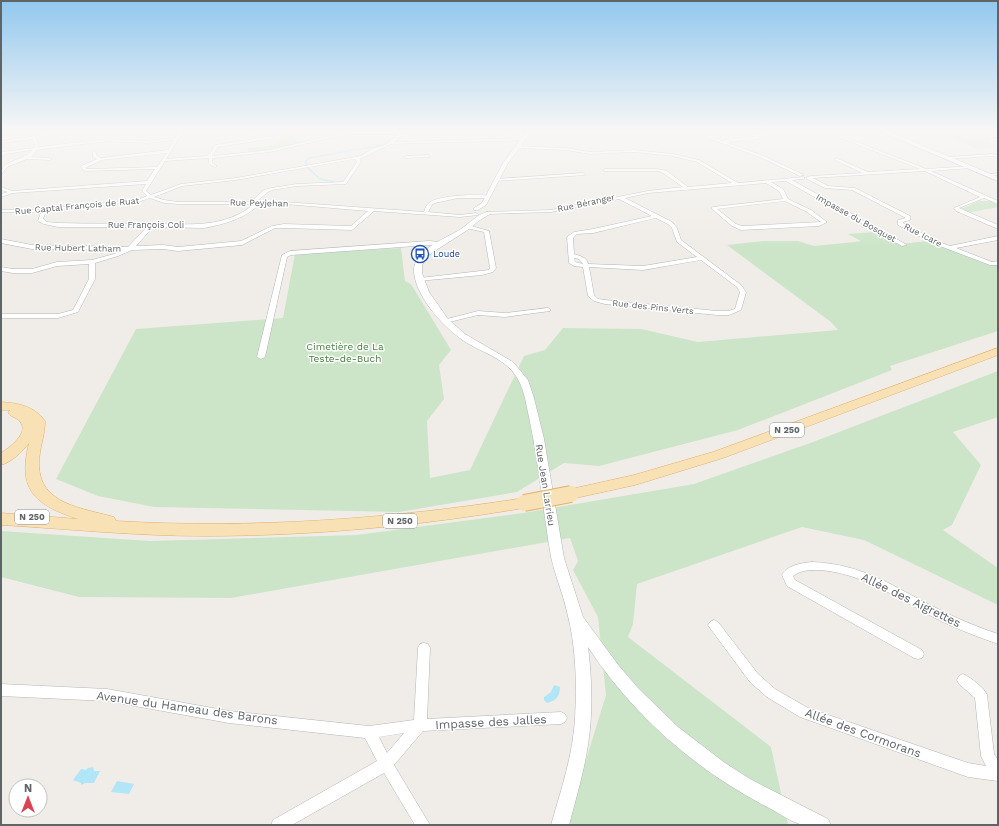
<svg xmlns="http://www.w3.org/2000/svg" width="999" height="826" font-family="'Work Sans',sans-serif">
<rect width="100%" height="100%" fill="#f0ede8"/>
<path fill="#e3deda" d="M974,131L994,138L982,139L997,146L974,148L945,134Z"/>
<g fill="#cce5c8">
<path d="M296,131L295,140L298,142H306L277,149L248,152V148L278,145L281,135H283L282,132Z"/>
<path d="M979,201H990L998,205V207L967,213L961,209Z"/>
<path d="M875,232L900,244L928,241L998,263V331L890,366L892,370L738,430L599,466L564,463L517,492L399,512L154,507L98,496L56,479L136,329L283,318L295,254L401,248L405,281L411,284L451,350L439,365L444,399L427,421L430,478L470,470L524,356L545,350L563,328L641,329L698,342L838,330L831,322L727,245L763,241H798L814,246L855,242L861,241L848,234Z"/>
<path d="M998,371V417L953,432L981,465L952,525L943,530L998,568V605L864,540L802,527L637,584L633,624L628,637L771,747L788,825H566L606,695L598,617L573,570L578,561L570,538L231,598L79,597L1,577V531L150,541L357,535L523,513L694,484L813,442Z"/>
</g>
<g fill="#b1e5f8">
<path d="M554,685L560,687C560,696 556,701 547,703L544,700V697L551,692Z"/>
<path d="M93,767L94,771H100L94,783H85L81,785V783L73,780L81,769L86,770L88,768Z"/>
<path d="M117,781L134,784L129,794L111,792Z"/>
</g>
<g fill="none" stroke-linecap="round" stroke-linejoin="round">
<g stroke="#b1e5f8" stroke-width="1.5">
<path d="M387,142L398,133"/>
<path d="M307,165L305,162L309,158L383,145L386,143"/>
<path d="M307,167L320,179L334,182"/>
</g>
<g stroke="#b3b6b9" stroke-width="1">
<g id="minor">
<path d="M68,131H80L36,138L39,145L38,147L108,139L147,141L175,138L181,131H185L179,138L166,159L207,156L212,151L215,145L274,136L275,138L218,147L212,156L270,150L347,132L407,131L394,142L525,138L527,139L525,140L391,144L360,159L361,162L346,184L297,186L272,190L268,192L256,202H285L424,212C425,208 427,204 430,202C442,195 477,194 490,196V197L488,198H458L435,203L432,205L428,212L460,215L476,213L478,214V215L460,217L374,211L352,230L284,228H275L242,245L178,251L163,249L132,250L118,256L95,263V279L78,312L58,318H1V314H58L73,310L89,279V264L57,266L32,273H13L1,271V267L13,269H32L57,262L92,260L114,254L123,250L32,249L1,243V239L32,245L128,247L147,227H58L44,224L38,221L41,212H1V210H36L140,199L147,196L142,191L146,184L13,193L1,197V194L8,192L1,190V187L12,191L147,181L155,169L86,171L82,169L81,166L97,159L93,157V151H95L97,156L101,158L168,150L174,140L147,143L108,141L37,150L31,157L50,158L52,159L50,160L27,159L7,167L1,175C1,159 23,162 32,150L5,154L3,156L1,155L2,152L34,148L35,145L32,139L1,143V141L31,137L33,135L35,136ZM347,134H399L387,144L372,149L361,156L236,178L181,184L151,195L146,191L165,161L209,158V164L215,167L217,166L212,163V158L270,152ZM167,153L157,167L87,169L85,168L102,160ZM355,159L357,162L343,182L297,184L271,188L264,190L251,202H178L164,200L154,197L182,186L236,180ZM150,198L164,203L178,204H254C225,229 187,224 152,224C121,223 89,224 58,223L47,222L43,219L46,211L141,201ZM260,204H285L368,211L351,226L284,224L272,226L241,241L178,247L163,245L136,246L153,227L204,228C225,224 244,219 260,204Z"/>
<path d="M235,131H251L230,134L228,133Z"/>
<path d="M592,131L598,133L611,131L597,135Z"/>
<path d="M690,131H696L723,141L725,140L755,137L744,131H750L759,136V139L726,142L766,157L804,175L800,176L764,159Z"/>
<path d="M823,131H829L926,169L972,166V168H971L931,171L998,201V204L984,198L959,208L998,225V229L956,211L954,208L980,197L925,171L813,178L828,186L855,188L910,216V220L903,222V223L936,241L950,246L998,236V240L956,248L992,262L998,261V265H990L932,243L898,225V220L906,218L852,190L825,188L807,179V177L811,176L862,173L835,160L836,158L868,172L920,169Z"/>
<path d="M998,138V140L990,141L988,140Z"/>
<path d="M518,146L566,148L590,152L634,150L673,154L699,160L738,183L804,177V179L792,180L907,245L902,246L786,181L771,182L783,189L788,199L811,210L827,222L819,226L741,230L732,226L711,208L713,207L783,199L779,191L766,183L648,193L625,198L672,222L677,228L681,240L741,285L746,292L741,310L729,315H717L605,304L594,301L588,296L583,267L574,266L569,263L567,237L574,232L593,229L652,216L619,199L551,212L488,214H486V212L551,210L648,191L683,187L663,173L658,171H604V169H658L667,171L688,187L732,183L697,162L673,156L634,152L590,154L566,150L517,148ZM785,201L807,212L821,222L742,226L736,224L717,209ZM656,218L668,224L672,228L677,242L697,257L643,266L588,264C587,257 580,256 574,254L573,238L577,234L593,233ZM574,258L579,259L583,264L575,262ZM701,260L737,287L740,292L735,309L728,311H717L605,300L598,299L594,295L589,267L643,270Z"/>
<path d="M992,154L998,155V157L992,156L949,159L947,158L949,157Z"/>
<path d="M429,155L430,157L406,158L404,157L406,156Z"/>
<path d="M583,173L585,174V175L496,181L494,180L496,179Z"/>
<path d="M998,173V175L989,176L987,175Z"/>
<path d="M468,225L489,231L496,268L493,272L482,275L418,281L417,280L420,278L489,270L490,268L484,232L466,228V226Z"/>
<path d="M429,241L440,242L443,244L440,246L429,245L291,255L287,257L265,357L261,359L257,357L282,255L290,251Z"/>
<path d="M548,308L550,309V311L505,317L478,315L445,323L442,321L443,320L478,311L505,313Z"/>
<path d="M812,562C863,564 892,586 936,608C956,618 977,627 998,634V644C979,637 959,630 941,621C902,602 865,573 819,570C809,570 801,570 793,576L795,580L922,650L924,654L922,658L918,659L914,658L787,586L782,575C787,565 802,563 812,562Z"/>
<path d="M714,620L718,622L758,674L775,689L808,708L968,763L986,766L981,756L975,698L959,684L957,680L959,676L963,674C971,678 984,687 987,695L994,754L998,760V781L968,777L800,717L767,697L750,682L710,628L708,625L710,622Z"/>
<path d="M424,643L428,644L430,648L427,719L561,712L565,714L567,718L565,722L561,724L423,731L394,765L430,825H415L384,773L292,825H271L273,820L377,761L365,738L229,723L107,701L1,696V684L107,689L229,711L369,726L414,720L418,648L420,644ZM404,733L387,753L379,737Z"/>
</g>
</g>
<g stroke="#b3b6b9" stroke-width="1">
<g id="tertiary">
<path d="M527,131H532L508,163L486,205L478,210H474V208L482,203L503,163Z"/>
<path d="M487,212L490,214L480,220L466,231L430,254L422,265V273L429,292L448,319L465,334L513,362L528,380L534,398L544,439L564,558L583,617L619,666L638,688L678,727L725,763L750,779L828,819L831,825C822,825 812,826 804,825C793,823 780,814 771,809C698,772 633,716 588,647C592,679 593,713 588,745C584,772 576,798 569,825H551C561,790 573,755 575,718C577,683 576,646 567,612C563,593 555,576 551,557C543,511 539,463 529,417C526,403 524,388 516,376C505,359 484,353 467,343C446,330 417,299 414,273C412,250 445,239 461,229C470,223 476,215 487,212Z"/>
</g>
</g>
<g stroke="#b2b6b9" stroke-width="1">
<path id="secondary" d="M879,131H888L998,177V181Z"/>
</g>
<g stroke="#e5af6c" stroke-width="1">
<g id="primary">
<path d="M998,348V355L723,458L635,485L571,499L566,498L563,494L566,490L571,489L634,475L713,452Z"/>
<path d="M1,402C18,403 34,406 45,421C45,436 39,449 39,464C39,505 83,508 114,517L116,521C252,529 389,519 524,498L529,499L532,503L529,507L524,508C418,526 311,536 204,536C136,536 69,529 1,525V513L78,519C35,505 17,490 29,443C22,452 12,462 1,465V453C9,448 28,434 21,423C19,418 12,418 8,413L10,410H1Z"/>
</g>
</g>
<use href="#minor" fill="#fff" fill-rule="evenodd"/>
<use href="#tertiary" fill="#fff" fill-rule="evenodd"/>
<use href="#secondary" fill="#fff" fill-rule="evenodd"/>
<use href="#primary" fill="#f8e2b5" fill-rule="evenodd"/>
<g stroke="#e5af6c" stroke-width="18" stroke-linecap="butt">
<path id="primary-bridge" d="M524,503L571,494"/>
</g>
<use href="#primary-bridge" stroke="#f8e2b5" stroke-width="16"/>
</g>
<linearGradient id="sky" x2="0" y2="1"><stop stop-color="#92c8ee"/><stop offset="0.53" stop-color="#f8f7f5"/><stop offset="1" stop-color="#f8f7f5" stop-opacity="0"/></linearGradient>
<rect width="999" height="247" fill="url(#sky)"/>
<defs>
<g id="bus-ring" transform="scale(0.9)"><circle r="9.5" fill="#fff" stroke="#1a4fb4" stroke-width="1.5"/><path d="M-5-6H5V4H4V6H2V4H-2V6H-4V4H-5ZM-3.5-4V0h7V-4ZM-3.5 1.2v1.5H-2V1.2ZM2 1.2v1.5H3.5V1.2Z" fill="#1a4fb4"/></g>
</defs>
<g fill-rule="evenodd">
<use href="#bus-ring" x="420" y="254"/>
</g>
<g text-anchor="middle" stroke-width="3" stroke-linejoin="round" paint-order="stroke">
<g font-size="9" fill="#5f6467" stroke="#fff">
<text transform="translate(259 203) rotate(1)" y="3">Rue Peyjehan</text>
<text transform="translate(586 203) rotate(-12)" y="3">Rue Béranger</text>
<text transform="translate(77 206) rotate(-5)" y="3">Rue Captal François de Ruat</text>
<text transform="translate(856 218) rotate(29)" y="3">Impasse du Bosquet</text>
<text x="146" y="228">Rue François Coli</text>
<text transform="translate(923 235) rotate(27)" y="3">Rue Icare</text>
<text transform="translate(78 248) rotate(1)" y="3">Rue Hubert Latham</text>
<text transform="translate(653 307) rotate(6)" y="3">Rue des Pins Verts</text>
</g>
<g font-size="9" fill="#164399" stroke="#fff" text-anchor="start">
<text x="433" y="257">Loude</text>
</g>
<g fill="#fff" stroke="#8f9295" stroke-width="1">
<rect x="770" y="423" width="34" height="14" rx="3"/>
<rect x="15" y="510" width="34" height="14" rx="3"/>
<rect x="383" y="514" width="34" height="14" rx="3"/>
</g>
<g font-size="9" font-weight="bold" fill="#5f6467">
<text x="787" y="433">N 250</text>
<text x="32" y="520">N 250</text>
<text x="400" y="524">N 250</text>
</g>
<g font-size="10" fill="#45803d" stroke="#fff">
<text x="345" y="350">Cimetière de La<tspan x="345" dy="12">Teste-de-Buch</tspan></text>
</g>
<g font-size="10" fill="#5f6467" stroke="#fff">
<text transform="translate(546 485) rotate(81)" y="4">Rue Jean Larrieu</text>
</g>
<g font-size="12" fill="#5f6467" stroke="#fff">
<text transform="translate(911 600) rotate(26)" y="4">Allée des Aigrettes</text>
<text transform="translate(187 708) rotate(8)" y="4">Avenue du Hameau des Barons</text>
<text transform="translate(491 722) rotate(-3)" y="4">Impasse des Jalles</text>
<text transform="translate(863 733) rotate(20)" y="4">Allée des Cormorans</text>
</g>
</g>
<rect width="999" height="826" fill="none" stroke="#5f6467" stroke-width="4"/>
<g transform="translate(28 798)"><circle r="19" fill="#ffffff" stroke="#bfc1c2"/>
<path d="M0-3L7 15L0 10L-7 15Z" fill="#da4452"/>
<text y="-6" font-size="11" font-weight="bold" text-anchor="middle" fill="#5f6467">N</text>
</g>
</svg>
